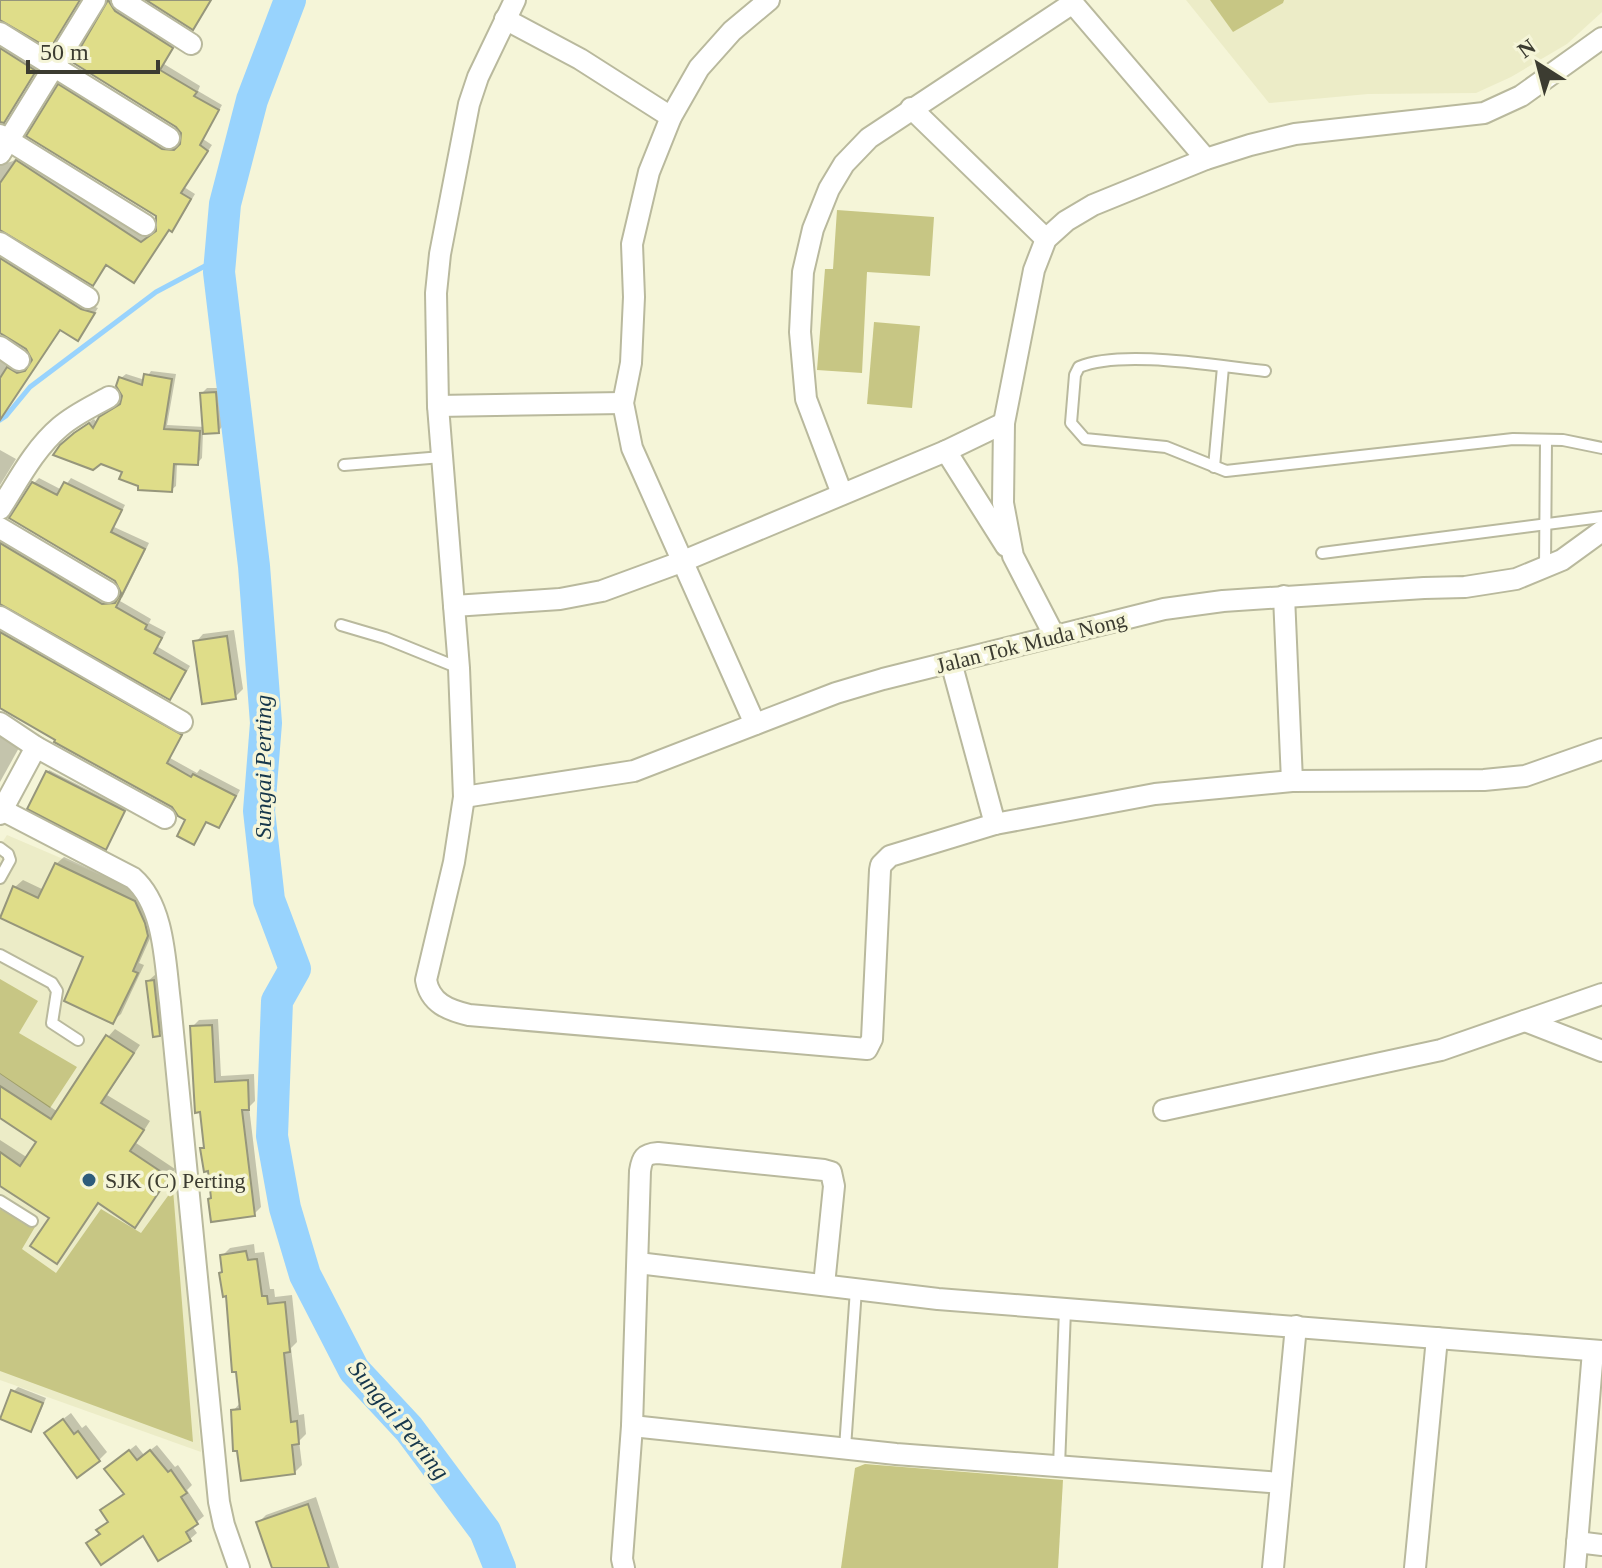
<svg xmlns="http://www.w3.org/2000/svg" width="1602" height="1568" font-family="'Times New Roman',serif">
<rect width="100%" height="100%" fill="#f5f5d8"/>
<g fill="#ececc7">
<path d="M1186,0H1602V12L1567,44L1511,77L1476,93L1368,94L1269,103Z"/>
<path d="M7,835L138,891L154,932L162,981L201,1452L0,1380V846Z"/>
</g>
<g fill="#c7c684">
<path d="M1210,0H1284L1283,3L1233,32Z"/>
<path d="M837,210L934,217L930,276L867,272L862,373L817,370L825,269H833Z"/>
<path d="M874,322L920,326L912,408L867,404Z"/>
<path d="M0,979L38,1001L19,1033L77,1067L50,1108L0,1074Z"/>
<path d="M173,1189L193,1442L0,1371V1209L35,1227L22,1249L56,1273L101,1209L141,1233Z"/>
<path d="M865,1464L1063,1480L1058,1568H841L855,1468Z"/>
</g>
<g fill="#0003">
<path d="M108,0H115L177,42L164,64L200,86L198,91L222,105L203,139L212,145L184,187L195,194L177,224L107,264L98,278L0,228V159L7,163L13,161L20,154L147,237L159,230L157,216L60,86L65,80L168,144L182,145L183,132L108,7Z"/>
<path d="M0,39L40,65L9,115L0,121Z"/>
<path d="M0,250L87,304L98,308L78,338L61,328L0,410V354L23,368L31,367L34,362L29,348L0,332Z"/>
<path d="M151,371L176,374L167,425L205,427L202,393L207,388H220L223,426L218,431L203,432L202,458L197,463L177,462L176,486L171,490L140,485L125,470L100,462L56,453L81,428L94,419L98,424L122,403L124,396L121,378L126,374L145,380Z"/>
<path d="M0,450L16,459L0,485Z"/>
<path d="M39,478L62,490L71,478L125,505L114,527L149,543L122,598V586L34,483Z"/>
<path d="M0,533L113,601L121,598L120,601L151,619L149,623L166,632L158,647L190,666L175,693L170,698L0,604Z"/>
<path d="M0,624L186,729L170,758L197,773L200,769L240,790L224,820L218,826L208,820L194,842L188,820L173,805L0,708Z"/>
<path d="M234,630L243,689L235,697L196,642L203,634Z"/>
<path d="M0,734L20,746L0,782Z"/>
<path d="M49,770L126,809L108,845L48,772Z"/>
<path d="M64,857L142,893L155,927L139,963L144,965L121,1014L113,1021L86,956L15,887L23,880L44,890L56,864Z"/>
<path d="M162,973L167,1026L159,1034L148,981L156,974Z"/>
<path d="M218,1019L221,1076L254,1074L255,1101L249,1107L261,1207L254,1214L213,1196L209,1169L202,1149L206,1146L192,1027L199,1020Z"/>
<path d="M115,1029L140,1045L107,1095L150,1121L136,1143L175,1169L135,1225L100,1202L57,1261L52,1217L0,1183V1140L28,1158L39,1141L0,1115V1073L58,1112L108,1037Z"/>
<path d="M254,1244L255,1253L264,1252L270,1289H274L275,1297L292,1295L297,1342L291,1348L299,1415L304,1414L306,1434L299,1441L302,1465L294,1473L233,1411L241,1402L222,1256L230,1248Z"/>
<path d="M18,1387L46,1398L35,1425L30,1430L13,1392Z"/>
<path d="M71,1413L82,1428L86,1425L107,1452L99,1460L54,1426Z"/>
<path d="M136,1445L144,1455L157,1445L175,1467L178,1465L192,1485L187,1490L204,1516L192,1526L197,1533L190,1539L159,1558L144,1533L95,1537L109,1521V1504L125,1493L113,1463Z"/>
<path d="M316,1497L339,1568H273L258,1523L266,1515Z"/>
</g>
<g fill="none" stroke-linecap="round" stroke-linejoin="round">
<path stroke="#98d3fd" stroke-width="5" d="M0,420L6,416L30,387L156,292L220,258"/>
<path stroke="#98d3fd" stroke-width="32" d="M290,0L252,100L225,204L219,272L254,566L266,723L259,811L269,900L295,969L277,1001L272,1136L285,1208L305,1275L354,1370L409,1429L485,1531L500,1568"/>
</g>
<g fill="#dfdd89" stroke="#96967b" stroke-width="2">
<path d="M0,0H80L50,49L0,20Z"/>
<path d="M108,0L115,11L173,48L160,70L197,92L194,96L219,110L200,145L208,151L181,193L191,199L172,232L169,230L134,283L106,265L93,286L0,230V183L16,160L141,242L156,231V216L26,136L58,84L162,149L174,150L180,144L181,133L176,127L72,62Z"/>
<path d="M146,0H211L193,30Z"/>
<path d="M0,48L36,71L4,123L0,122Z"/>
<path d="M0,258L81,309L95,313L78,341L60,330L0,420V378L7,367L17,373L25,371L32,360L26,349L0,333Z"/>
<path d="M144,374L172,379L164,429L200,431L198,465L174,464L172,492L138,490V486L119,479L122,472L101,464L93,470L53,455L60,445L74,433L89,423L93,428L99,417L120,404L122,396L116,386L119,377L142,385Z"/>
<path d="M216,392L219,433L203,434L200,393Z"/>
<path d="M32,482L57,495L64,482L122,510L111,532L145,549L116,607L147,625L145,629L162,638L154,653L186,671L170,700L0,604V543L102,604L115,603L121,593L115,581L9,518Z"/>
<path d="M0,632L182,735L167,763L191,777L193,774L236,796L219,828L206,822L194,845L177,836L185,820L178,816L172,807L54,742L55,740L0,708Z"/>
<path d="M227,636L236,699L202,704L193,641Z"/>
<path d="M46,771L125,811L106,850L27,809Z"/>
<path d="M55,863L135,901L145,923L148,936L133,971L138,973L113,1024L64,1001L83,957L0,918L13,886L38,898Z"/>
<path d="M154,980L160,1036L153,1037L146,981Z"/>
<path d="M212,1025L215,1082L248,1080L249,1110H242L255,1216L211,1222L208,1199L211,1198L208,1171L204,1172L200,1148H204L200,1112L195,1113L190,1026Z"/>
<path d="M106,1035L134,1053L101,1103L144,1130L130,1151L169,1177L135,1228L98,1203L57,1264L30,1246L49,1218L0,1186V1152L20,1166L36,1142L0,1118V1086L51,1119Z"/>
<path d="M246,1251L248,1260L257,1259L262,1296H267L268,1304L285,1302L290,1352L284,1353L291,1422L297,1421L299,1444L292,1445L295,1474L241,1481L237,1451H233L231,1410L240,1409L236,1372H232L226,1296L223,1297L219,1273L222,1272L220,1255Z"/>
<path d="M11,1390L43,1403L31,1432L0,1419Z"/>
<path d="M63,1419L74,1434L78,1431L100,1461L77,1478L44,1433Z"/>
<path d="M129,1450L137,1460L150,1450L168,1472L171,1470L187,1493L181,1497L198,1524L186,1532L191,1541L158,1561L143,1536L101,1565L86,1543L100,1534L96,1530L108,1522L100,1510L124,1494L104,1469Z"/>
<path d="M308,1504L329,1568H272L256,1522Z"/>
</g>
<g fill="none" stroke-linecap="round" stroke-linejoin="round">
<g stroke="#b9b99d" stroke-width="14">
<g id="lane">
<path d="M1265,371C1216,366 1122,349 1079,367L1075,375L1071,423L1085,439L1166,447L1226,471L1513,439L1563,440L1602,448"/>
<path d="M344,465L442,457"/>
<path d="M1214,467L1223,367"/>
<path d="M1322,553L1602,517"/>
<path d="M1545,568L1546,440"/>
<path d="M341,625L385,638L459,668"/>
<path d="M0,848L8,854L10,860L0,878"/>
<path d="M0,955L52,983L57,991L52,1023L78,1040"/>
<path d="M0,1201L32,1221"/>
<path d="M845,1448L856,1289"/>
<path d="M1059,1466L1065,1310"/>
</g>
</g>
<g stroke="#b9b99d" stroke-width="24">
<g id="street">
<path d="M122,0L191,44"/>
<path d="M515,0L478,77L469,104L440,254L436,293L438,406L459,668L464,797L454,862L426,980C430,1003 448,1010 469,1015L867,1049L872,1039L880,870L881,865L890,856L995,824L1155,794L1292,781L1484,780L1525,776L1602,749"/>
<path d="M1070,0L1206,159"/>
<path d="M505,19L580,59L671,117"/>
<path d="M0,33L169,138"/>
<path d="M911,108L1046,239"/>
<path d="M0,135L145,225"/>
<path d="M0,154L95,0"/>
<path d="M0,243L88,298"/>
<path d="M0,347L19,360"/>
<path d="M438,406L623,403"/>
<path d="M946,451L1006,546"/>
<path d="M842,494L806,399L800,332L803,272L813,229L829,189L844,164L869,138L1073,3"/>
<path d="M0,509C18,481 34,449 60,427C75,414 93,406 109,397"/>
<path d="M0,528L108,592"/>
<path d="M1284,596L1292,781"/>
<path d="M454,606L560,599L602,591L681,562L946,451L1004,423"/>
<path d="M0,617L182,722"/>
<path d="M1054,635L1013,556L1003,503L1004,423L1034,270L1046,239L1066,221L1093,205L1206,159L1250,145L1295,134L1484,113L1521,96L1602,38"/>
<path d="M951,662L995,824"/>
<path d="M0,723L36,747L165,818"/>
<path d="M755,724L632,448L623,403L631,363L634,297L632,244L649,172L671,117L699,68L732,31L769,0"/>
<path d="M464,797L634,771L836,693L883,679L1164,609L1223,601L1424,588L1465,587L1516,579L1562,560L1602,531"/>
<path d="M2,810L133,878C165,906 165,964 170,1002L219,1502L224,1525L239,1568"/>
<path d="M0,814L36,747"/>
<path d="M1525,1021L1602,1051"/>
<path d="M1164,1110L1441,1050L1602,994"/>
<path d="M638,1263L938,1299L1602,1351"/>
<path d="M632,1426L896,1454L1281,1483"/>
<path d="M1577,1542L1602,1545"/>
<path d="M624,1568L622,1559L632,1426L640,1171C642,1158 644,1154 658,1153L824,1170L831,1172L834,1186L824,1285"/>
<path d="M1273,1568L1296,1326"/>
<path d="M1415,1568L1437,1338"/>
<path d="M1575,1568L1593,1351"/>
</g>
</g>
<use href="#lane" stroke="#fff" stroke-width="10"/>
<use href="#street" stroke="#fff" stroke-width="20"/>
</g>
<circle fill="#2e5c7b" stroke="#f5f5d8" stroke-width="3" cx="89" cy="1180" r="8"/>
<g text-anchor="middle" stroke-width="7" stroke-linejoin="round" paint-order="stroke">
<g font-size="22" fill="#3c3c31" stroke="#f5f5d8">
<text transform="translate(1031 642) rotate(-14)" y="8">Jalan Tok Muda Nong</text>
</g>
<g font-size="22" fill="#3c3c31" stroke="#f5f5d8" text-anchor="start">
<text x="105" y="1188">SJK (C) Perting</text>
</g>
<g font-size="24" font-style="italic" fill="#15364b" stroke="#f5f5d8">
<text transform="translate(263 767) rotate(-90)" y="8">Sungai Perting</text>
<text transform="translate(399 1420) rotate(51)" y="8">Sungai Perting</text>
</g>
</g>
<g transform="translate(1538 64) rotate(324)" stroke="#f5f5d8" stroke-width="6" paint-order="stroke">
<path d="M0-6L14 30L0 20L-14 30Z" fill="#3c3c31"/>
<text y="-12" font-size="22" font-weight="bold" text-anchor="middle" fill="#3c3c31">N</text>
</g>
<path d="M28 60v12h130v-12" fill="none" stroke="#3c3c31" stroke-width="4"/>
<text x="40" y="60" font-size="24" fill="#3c3c31" stroke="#f5f5d8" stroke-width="6" paint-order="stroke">50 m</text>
</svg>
